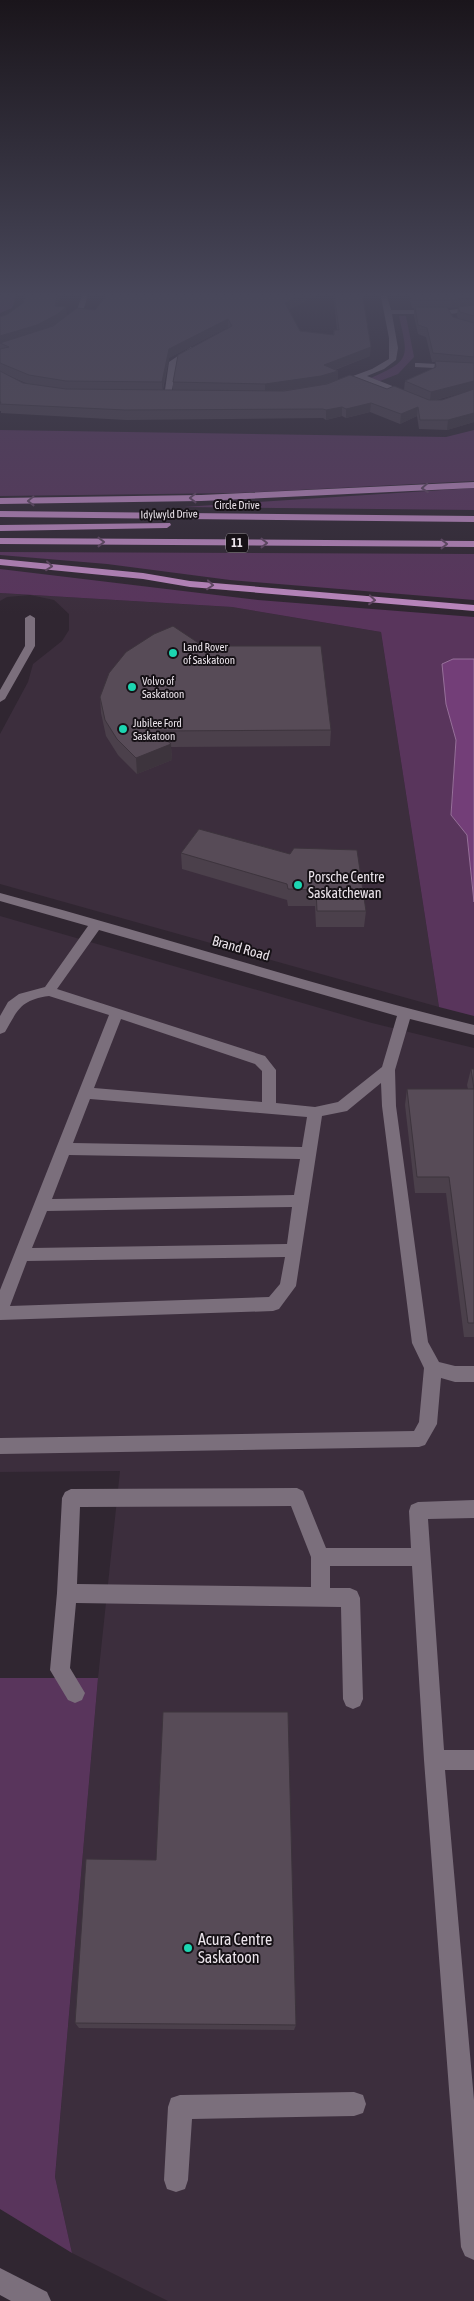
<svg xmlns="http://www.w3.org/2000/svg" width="474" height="2301" font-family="'Asap Condensed',sans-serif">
<rect width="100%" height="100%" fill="#302631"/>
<g fill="#3c2e3d">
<path d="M0,593L232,607L381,632L439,1007L0,884V734L28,682L33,664L62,641L69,630V614L54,600L30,595L7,597L0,601Z"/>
<path d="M0,916L372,1023L474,1048V2301H168L72,2253L55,2177L98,1678L120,1471L0,1472Z"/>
</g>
<g fill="#59355c">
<path d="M0,292H18L12,308L0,313Z"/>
<path d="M399,316H406L414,357L398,374L380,381L371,378C412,360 408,357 399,316Z"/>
<path d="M0,430L446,437L474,430V481L237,493L0,496Z"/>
<path d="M474,488V510L183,507Z"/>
<path d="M0,552L474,554V600L230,580L107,564L0,555Z"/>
<path d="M0,569L258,600L474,617V659H453L446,704L456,739L451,815L467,835L474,902V1016L439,1007L381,632L232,607L0,593Z"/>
<path d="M0,1678H98L55,2177L72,2253L0,2209Z"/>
</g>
<path fill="#733e78" stroke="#97709a" d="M453,659H474V902L467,835L451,815L456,740L446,704L442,664Z"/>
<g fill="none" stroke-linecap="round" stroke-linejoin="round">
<g fill="#7b6f7c" fill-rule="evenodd">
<path d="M83,292H89L83,311L69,324H65V322L77,310Z"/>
<path d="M380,292H386L391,310H450L474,307V311L450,314H392L398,348L396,360L384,369L367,376L410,393V397H404L360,379L338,385L334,383L372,369L389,359V338Z"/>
<path d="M191,347L198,349L177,363L171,395L164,397L169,362Z"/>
<path d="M418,363L474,366V370L415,367V363Z"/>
<path d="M30,615L35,618V646L5,699L0,702V690L25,646V618Z"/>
<path d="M0,893C158,935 314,986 474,1025V1035L410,1019L395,1070L396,1106L428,1342L439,1362L455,1366H474V1382H455L441,1378L437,1424L425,1445L419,1447L0,1454V1438L414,1431L419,1422L424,1368L412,1343L382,1106L381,1083L347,1111L322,1116L296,1286L279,1309L273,1311L0,1320V1290L109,1015L49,996C20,1000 18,1010 5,1032L0,1034V1016L8,1002L19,994L45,987L88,926L0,901ZM99,930L397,1016L382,1067L338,1102L315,1107L276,1103V1070L265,1056L57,989ZM121,1019L255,1064L262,1071V1102L94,1088ZM90,1099L307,1117L302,1147L73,1143ZM69,1155L300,1159L294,1195L52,1199ZM292,1207L287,1244L32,1248L47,1211ZM285,1257L280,1284L269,1297L10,1306L27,1261Z"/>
<path d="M297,1488L303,1491L326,1548H411L409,1511L411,1505L418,1502L474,1500V1518L428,1519L444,1750H474V1770H445L474,2100V2260L465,2256L461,2247L424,1760L412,1566H330V1588H350L357,1591L360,1598L363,1699L360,1706L353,1709L346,1706L343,1699L341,1607L76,1603L70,1668L85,1693L82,1700L75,1703L68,1700L50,1670L57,1593L62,1498L65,1492L71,1489ZM291,1506L311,1557V1587L77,1584L80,1507Z"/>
<path d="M354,2092L363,2095L366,2104L363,2113L354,2116L192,2119L188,2180L185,2189L176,2192L167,2189L164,2180L168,2107L171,2098L180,2095Z"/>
<path d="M0,2268L47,2292L51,2301H11L0,2295Z"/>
</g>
<g fill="#ba86bd" fill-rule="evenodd">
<path d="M474,482V488L201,501L0,504V498L201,495Z"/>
<path d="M0,511L474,516V522L0,517Z"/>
<path d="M170,523L171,525L167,528L0,531V525Z"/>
<path d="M0,538L474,541V547L0,544Z"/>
<path d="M0,559L143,573L190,581L474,605V611L190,587L143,579L0,565Z"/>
</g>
</g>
<g fill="#4b404b" fill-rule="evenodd">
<path d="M26,292H61L57,306L67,315L59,321L95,310H289L300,331L333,335L334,330H337L333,292H362L370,356L335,370L338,371V380L387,389L404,390L405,381L434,368L435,362H432L426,337L418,334L414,316V308H412L410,300L411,292H474V422L447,430L419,429L417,416L400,424L370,412L346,418L342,416L326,420L323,418L126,420L1,413V411H0V317L8,314L23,303ZM458,307L457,315L458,319L453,317L447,308ZM228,327L173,382V390H163L169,358ZM7,375L28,384L23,383ZM465,392L442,400H436Z"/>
<path d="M100,697L331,730L330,746L171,747L172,760L137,774L118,755L106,736L101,713Z"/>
<path d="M199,829L366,911L364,927H316L315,906H288L287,900L182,869L181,853Z"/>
<path d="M471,1069H474V1337H464L446,1193H415L405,1105L407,1089H468L467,1085Z"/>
<path d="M156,1860L296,2025L294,2030L79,2028L75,2023Z"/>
</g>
<g fill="#3d343d">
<path d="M58,292H61L56,313L55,306Z"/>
<path d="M307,292H323L285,312V303Z"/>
<path d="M474,297V305L450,308L451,300Z"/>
<path d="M66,307L67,315L59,322L37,333L0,343V336Z"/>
<path d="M228,319V327L169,358L162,391V382L169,349Z"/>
<path d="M371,347L370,356L323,374L324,365Z"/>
<path d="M338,371V380L321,385L265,393V384Z"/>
<path d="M474,381V390L430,401L431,392Z"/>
<path d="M371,403L370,412L346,418V409Z"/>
<path d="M342,407V416L326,420V410Z"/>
<path d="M418,407L417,416L400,424L401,414Z"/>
<path d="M474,413V422L447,430L448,420Z"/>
<path d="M171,744L172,760L137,774L136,758Z"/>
</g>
<g fill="#574b57" stroke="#3d343d">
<path d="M26,292H58L55,306L66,307L58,314L37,325L0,336V317L8,314L23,303Z"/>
<path d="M106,292H307L285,303L300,331L334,335V330H339L334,292H362L371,347L324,365L338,371L321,376L265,384L173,382L178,355L232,326L228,319L169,349L162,382L66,381L29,375L0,363V349L9,347L0,343L53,326L77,308L95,310L105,297Z"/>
<path d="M411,292H474V297L451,300H413Z"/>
<path d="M474,305V316L460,312L458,307Z"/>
<path d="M415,307H447L453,317L474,323V357L433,353L427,328L418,325Z"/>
<path d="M435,361L474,363V381L431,392L405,381L436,367Z"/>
<path d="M0,371L23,383L66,389L284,391L327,384L350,375L387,389L394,386L429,400H442L474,389V413L448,420H420L418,407L401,414L371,403L346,409L342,407L326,410L323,409L125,410L0,404L1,402H0Z"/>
<path d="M173,626L203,646H321L331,730L156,731L171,744L136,758L117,739L105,720L100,697L109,673L126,652L154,634Z"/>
<path d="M199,829L290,854L294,848L357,850L366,911H317L316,890L288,889L287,884L181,853Z"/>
<path d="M471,1069H474V1323H468L449,1177H417L407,1089H474Z"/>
<path d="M163,1712H288L296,2025L75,2023L86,1859L156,1860Z"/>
</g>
<defs><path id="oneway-chevron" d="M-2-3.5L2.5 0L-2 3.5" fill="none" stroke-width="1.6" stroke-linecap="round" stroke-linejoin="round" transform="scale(1.25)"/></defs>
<g stroke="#604661">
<use href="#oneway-chevron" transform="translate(425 488) rotate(176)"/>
<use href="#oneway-chevron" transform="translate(193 498) rotate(179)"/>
<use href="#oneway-chevron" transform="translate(31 501) rotate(179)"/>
<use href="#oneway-chevron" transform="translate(101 542)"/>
<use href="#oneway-chevron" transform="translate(264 543)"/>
<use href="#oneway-chevron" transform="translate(444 544)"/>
<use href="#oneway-chevron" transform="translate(49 566) rotate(6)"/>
<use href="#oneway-chevron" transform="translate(210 585) rotate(5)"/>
<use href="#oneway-chevron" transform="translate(372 600) rotate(5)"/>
</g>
<linearGradient id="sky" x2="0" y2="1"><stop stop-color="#1a151b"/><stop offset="0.48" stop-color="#48475a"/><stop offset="1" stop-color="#48475a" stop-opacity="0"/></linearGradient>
<rect width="474" height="614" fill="url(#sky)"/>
<g fill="#1cd5b1" stroke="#161116" stroke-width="2">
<circle cx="173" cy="653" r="5"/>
<circle cx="132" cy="687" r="5"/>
<circle cx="123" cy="729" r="5"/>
<circle cx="298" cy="885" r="5"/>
<circle cx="188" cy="1948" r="5"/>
</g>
<g text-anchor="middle" stroke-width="4" stroke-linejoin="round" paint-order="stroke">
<g font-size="11" fill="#ebe4eb" stroke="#161116">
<text x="237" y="509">Circle Drive</text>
<text transform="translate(169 514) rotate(-1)" y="4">Idylwyld Drive</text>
</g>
<g font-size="11" fill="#ebe4eb" stroke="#161116" text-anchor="start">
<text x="183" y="651">Land Rover<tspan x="183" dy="13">of Saskatoon</tspan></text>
<text x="142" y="685">Volvo of<tspan x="142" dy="13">Saskatoon</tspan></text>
<text x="133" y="727">Jubilee Ford<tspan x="133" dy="13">Saskatoon</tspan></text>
</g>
<rect fill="#161116" stroke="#aba5ab" stroke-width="1" x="226" y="533.5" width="22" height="19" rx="4"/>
<g font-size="12" font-weight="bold" fill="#ebe4eb">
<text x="237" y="547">11</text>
</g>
<g font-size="14" fill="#ebe4eb" stroke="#161116" text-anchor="start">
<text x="308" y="882">Porsche Centre<tspan x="308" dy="16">Saskatchewan</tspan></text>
</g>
<g font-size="14" fill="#ebe4eb" stroke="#161116">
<text transform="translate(241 948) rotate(16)" y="5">Brand Road</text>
</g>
<g font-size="16" fill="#ebe4eb" stroke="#161116" text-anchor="start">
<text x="198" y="1945">Acura Centre<tspan x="198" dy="18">Saskatoon</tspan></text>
</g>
</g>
</svg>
